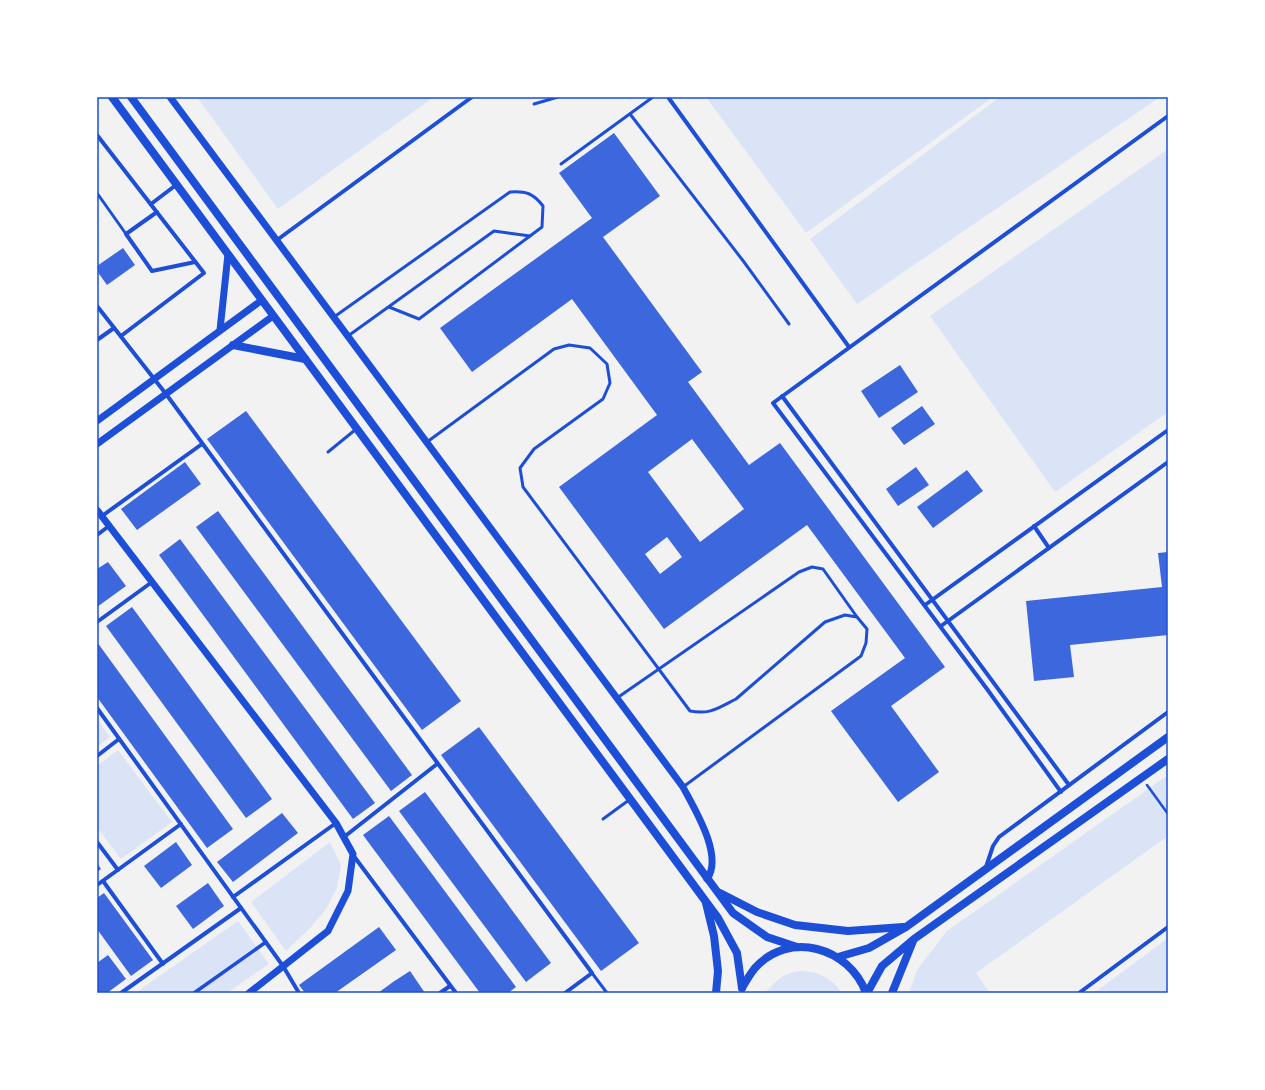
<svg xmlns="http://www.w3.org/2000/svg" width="1265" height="1090" font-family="Poppins,sans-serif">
<rect width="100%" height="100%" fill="#f2f2f2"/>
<g fill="#dbe4f7">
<path d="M197,97H434L278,209Z"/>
<path d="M706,97H993L806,233Z"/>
<path d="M1000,97H1160L857,304L810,239Z"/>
<path d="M1168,149V412L1055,492L930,316Z"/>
<path d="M97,719L110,737L97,747Z"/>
<path d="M118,750L172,822L121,859L97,827V766Z"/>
<path d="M1168,775V836L976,973L990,993H909L917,970L947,931Z"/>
<path d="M330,842L341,865L337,888L326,909L311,927L286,951L251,902Z"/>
<path d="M238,921L269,964L227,993H135Z"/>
<path d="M1168,938V993H1094Z"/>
<path d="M799,971C816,971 833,977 841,993H765C776,981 782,974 799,971Z"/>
</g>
<g fill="#3d67dc" fill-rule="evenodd">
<path d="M614,133L660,196L603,237L702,372L688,382L749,465L780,443L945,667L891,706L939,772L898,802L831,711L905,658L807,525L664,629L559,487L657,415L572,299L472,372L440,328L592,218L559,173ZM692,439L744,509L700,542L648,472ZM667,537L682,557L660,574L645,554Z"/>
<path d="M123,248L135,265L107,285L97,271V266Z"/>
<path d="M900,365L918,392L879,418L861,391Z"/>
<path d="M922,406L935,424L904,445L891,428Z"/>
<path d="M246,411L461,701L422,730L207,439Z"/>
<path d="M185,462L201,484L137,530L121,509Z"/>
<path d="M916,467L929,485L898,506L886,489Z"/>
<path d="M967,470L983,491L933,528L917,507Z"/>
<path d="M218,511L412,775L391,791L196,527Z"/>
<path d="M180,539L375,803L353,819L159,555Z"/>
<path d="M1168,552V635L1070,645L1074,677L1034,681L1026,601L1162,587L1158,553Z"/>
<path d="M108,562L126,586L97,607V569Z"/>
<path d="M132,607L272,799L246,818L106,626Z"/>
<path d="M97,642L233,829L207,848L97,697Z"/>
<path d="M479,727L639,943L601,971L441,755Z"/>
<path d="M425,792L551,963L526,982L399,811Z"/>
<path d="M282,813L298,833L233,882L217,862Z"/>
<path d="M389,816L516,987L508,993H480L363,835Z"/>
<path d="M176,842L192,865L161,888L144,866Z"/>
<path d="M97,863L101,869L97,872Z"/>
<path d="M208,883L224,906L193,929L176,906Z"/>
<path d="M104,893L153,960L131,976L97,929V898Z"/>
<path d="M379,927L396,950L335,993H305L299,985Z"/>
<path d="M108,955L126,979L107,993H97V963Z"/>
<path d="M410,971L425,993H378L393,982Z"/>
</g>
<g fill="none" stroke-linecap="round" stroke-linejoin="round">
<path stroke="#1d4ed8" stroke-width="2.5" d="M1147,785L1168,814"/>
<g stroke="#1d4ed8" stroke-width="3">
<path d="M534,104L558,97"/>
<path d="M630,114L744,262L789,324"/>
<path d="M561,164L653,97"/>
<path d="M97,193L126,234"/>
<path d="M389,307L419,319L530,236"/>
<path d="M334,317L510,192C526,191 533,193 543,206L542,227L530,236L494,231L348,336"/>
<path d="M427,442L554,349L569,345L590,348L607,364L610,383L603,399L534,449L520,468L523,487L690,711C710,715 718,708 736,699L825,622L845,615L857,617L867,629L866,643L861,656L683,787"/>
<path d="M328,452L355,430"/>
<path d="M617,698L799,572L812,567L823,569L857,617"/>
<path d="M603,819L629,800"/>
<path d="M592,973L607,993"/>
</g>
<path stroke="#1d4ed8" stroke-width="3.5" d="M194,993L266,942"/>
<g stroke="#1d4ed8" stroke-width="4">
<path d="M668,97L849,347"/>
<path d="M97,135L204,273L121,336"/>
<path d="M151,204L176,185"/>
<path d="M157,212L126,234L152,271L195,262"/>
<path d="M277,240L472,97"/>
<path d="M97,306L166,394L592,973L565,993"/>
<path d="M97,340L114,328"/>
<path d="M782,396L1069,785"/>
<path d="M102,516L202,444"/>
<path d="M1034,526L1049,548"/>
<path d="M97,535L109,526"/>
<path d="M925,605L1168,430"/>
<path d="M97,622L152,582"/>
<path d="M941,626L1168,462"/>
<path d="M97,708L283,966L299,993"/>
<path d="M97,756L119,739"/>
<path d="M1061,792L987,689L773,403L1168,116"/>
<path d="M344,837L437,764"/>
<path d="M97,842L118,870"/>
<path d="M353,855L456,993"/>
<path d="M986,867L993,846L999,837L1168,712"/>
<path d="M103,881L163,964"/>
<path d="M97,885L181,824"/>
<path d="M233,897L336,823"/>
<path d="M121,993L241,908"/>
<path d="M440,993L450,986"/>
<path d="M1079,993L1168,927"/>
</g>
<g stroke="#1d4ed8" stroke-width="7">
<path d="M170,97L683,787C694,808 724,856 707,879"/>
<path d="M220,330L228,254"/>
<path d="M97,421L262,300"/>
<path d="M97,444L273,316"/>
<path d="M97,510L336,823L353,854L348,891L328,931L249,993"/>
</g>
<g stroke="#1d4ed8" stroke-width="8">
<path d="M112,97L718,918L737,953L742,988"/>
<path d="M131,97L733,913L767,937L797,947"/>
<path d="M233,345L305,359"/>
<path d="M720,893L757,912L795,925L848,931L903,927"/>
<path d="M706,903L714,936L718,971L716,993"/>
<path d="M838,957L869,948L906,927L1168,737"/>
<path d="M742,988C746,981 750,974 755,968C789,930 849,947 866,993"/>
<path d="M867,993L882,966L914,939L1168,759"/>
<path d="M892,993L913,941"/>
</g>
</g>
<rect width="1265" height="1090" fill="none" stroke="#ffffff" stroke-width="196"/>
<rect x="98" y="98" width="1069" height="894" fill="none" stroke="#1d4ed8" stroke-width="1.5"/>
</svg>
